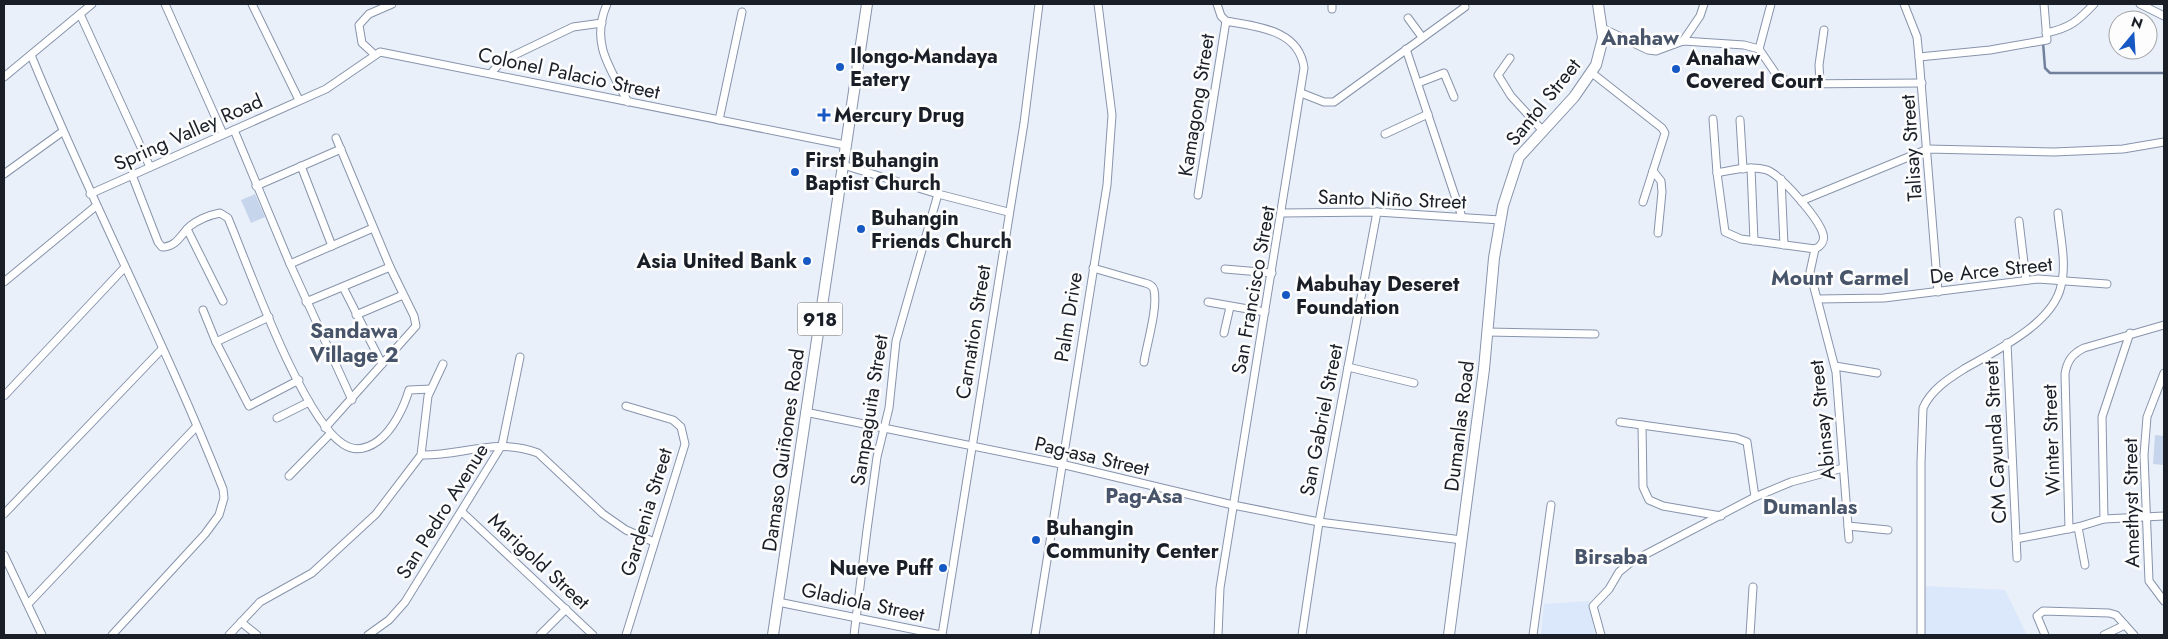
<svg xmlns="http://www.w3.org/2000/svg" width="2168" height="639" font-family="Jost,sans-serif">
<rect width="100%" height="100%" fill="#eaf0fa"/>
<g fill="#dbe7fa">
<path d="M1926,586L2005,590L2027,635H1924Z"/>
<path d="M1589,601L1595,635H1541L1544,604Z"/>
</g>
<g fill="#c6d5ec">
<path d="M255,194L265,217L251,223L241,200Z"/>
<path d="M2155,435L2164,436V465L2153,464Z"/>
</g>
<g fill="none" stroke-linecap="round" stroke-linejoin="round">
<path stroke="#71819b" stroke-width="2.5" d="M2043,42L2045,68L2050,73H2164"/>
<g stroke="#8794ab" stroke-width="9">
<g id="street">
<path d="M165,4L223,134"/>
<path d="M252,4L299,100"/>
<path d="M607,4C590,43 610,68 628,102"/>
<path d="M1217,4L1221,16L1226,21C1257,27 1299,29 1304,68L1220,588L1218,635"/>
<path d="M1332,4V9"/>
<path d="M1904,4L1917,37L1919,57L1938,292"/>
<path d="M2140,4L2164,16"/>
<path d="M80,14L150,167"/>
<path d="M1408,18L1422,37"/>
<path d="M1602,28L1648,50L1656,51L1683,41L1744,45L1759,49L1776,74L1792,84L1922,83"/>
<path d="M2046,33C2070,28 2078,21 2094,4"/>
<path d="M1683,41L1700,16L1704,4"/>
<path d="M1406,49L1462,217"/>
<path d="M1759,49L1771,4"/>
<path d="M374,54L362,43L359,25L369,14L392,4"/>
<path d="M31,55C91,202 165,342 223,489L224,498L219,515L205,534L112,635"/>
<path d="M1919,57L1990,50L2047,40L2044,4"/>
<path d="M1510,58L1498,75L1511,96L1543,131"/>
<path d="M491,73L502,61L573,27L602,23"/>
<path d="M1592,73L1662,128L1665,133L1643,202"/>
<path d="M4,77L92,4"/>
<path d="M1418,83L1444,73L1454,97"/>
<path d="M1820,83L1819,65L1824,30"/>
<path d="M1301,93L1324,102H1334L1465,7"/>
<path d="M1713,119L1717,173L1725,232L1741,239L1815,249"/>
<path d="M719,120L742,12"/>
<path d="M1740,120L1743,169"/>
<path d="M234,130L290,264L352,400"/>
<path d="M1385,134L1428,114"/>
<path d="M843,165L938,194L1008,212"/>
<path d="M301,166L332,246"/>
<path d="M1751,168L1754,241"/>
<path d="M1653,171L1661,181L1662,192L1658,233"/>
<path d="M1717,173C1732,170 1751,165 1767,170C1782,176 1819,219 1823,234C1825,241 1821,246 1815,249L1810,272L1836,372L1849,539"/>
<path d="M4,174L62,132"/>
<path d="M132,175L158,242L162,247C177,247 181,234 190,226C198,220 210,215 220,213L228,218C249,268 302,418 343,444C355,452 367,449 378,441C393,430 404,407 409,390L431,389"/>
<path d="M1781,179L1784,245"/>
<path d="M256,186L341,149"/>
<path d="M90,194L326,89L380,52L845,145"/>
<path d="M1198,195L1226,21"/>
<path d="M1801,201L1928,149L2054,152L2123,149L2164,142"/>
<path d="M1282,213L1377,212L1500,220"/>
<path d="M2019,221L2026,280"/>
<path d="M187,229L223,301"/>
<path d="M290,264L373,228"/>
<path d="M1093,268L1145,283C1149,284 1153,286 1154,290C1158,308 1147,343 1144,362"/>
<path d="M1225,269L1272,273"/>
<path d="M4,282L96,206"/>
<path d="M343,287L382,364"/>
<path d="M1818,299L1884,298L2038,279L2107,284"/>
<path d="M306,302L390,267"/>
<path d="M1208,302L1265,312"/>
<path d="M203,310L216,342L249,406L299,380"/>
<path d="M356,315L403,295"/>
<path d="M1487,332L1595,334"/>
<path d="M1224,333L1230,307"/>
<path d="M216,342L269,317"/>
<path d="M2007,343L2017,558"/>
<path d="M1835,366L1877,373"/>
<path d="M1348,367L1414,383"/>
<path d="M2164,373L2147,417L2144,455L2149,581L2164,601"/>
<path d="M4,396L125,267"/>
<path d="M805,412L1061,464L1233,505L1319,522L1462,540"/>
<path d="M277,418L309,402"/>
<path d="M1620,422L1736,438L1747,442L1755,497"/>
<path d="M1642,425L1643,487L1649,500L1663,506L1721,516"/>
<path d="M325,428L416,326L414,316L390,267L336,138"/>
<path d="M421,455C462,456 496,437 538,453L603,514L626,530L654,542"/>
<path d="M289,476L330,434"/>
<path d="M462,512L593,635"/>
<path d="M4,514L162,349"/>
<path d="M2104,519L2102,417L2130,333"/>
<path d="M1848,526L1888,530"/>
<path d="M2078,527L2085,565"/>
<path d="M2069,529L2065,374C2067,361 2072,354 2084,348L2164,325"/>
<path d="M2016,539L2078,527L2104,519L2164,516"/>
<path d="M4,555L42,635"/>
<path d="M778,602L941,635"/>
<path d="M29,603L196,427"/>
<path d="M241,622L257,635"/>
<path d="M229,635L260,602L312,573L376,514L421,455L428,396L443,364"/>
<path d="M368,635L389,620L405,602L502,445L520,357"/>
<path d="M540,635L566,609"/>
<path d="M626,635L685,444L681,427L673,420L626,406"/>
<path d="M854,635L867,530L877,457L889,408L896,341L938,194"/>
<path d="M942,635L1024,123L1039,4"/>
<path d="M1035,635L1107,185L1112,115L1098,4"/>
<path d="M1302,635L1319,522L1377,212"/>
<path d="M1533,635L1551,505"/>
<path d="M1601,635L1593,606L1609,589L1619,572L1631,562L1755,497L1791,482L1843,468"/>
<path d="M1750,635L1753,587"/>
<path d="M1921,635V462L1923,408C1931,390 1948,379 1964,369C1995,351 2053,324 2061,286C2067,263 2060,236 2058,213"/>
<path d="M2045,635L2037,616L2043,611L2109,613L2116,615L2134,635"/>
<path d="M2104,635L2125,625"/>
</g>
</g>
<g stroke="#8794ab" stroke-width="12">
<path id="secondary" d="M1449,635L1484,369L1494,258L1503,206L1519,157L1574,97L1596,65L1603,38L1598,4"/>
</g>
<g stroke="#8794ab" stroke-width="12">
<path id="primary" d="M773,635L867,4"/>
</g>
<use href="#street" stroke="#fff" stroke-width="7"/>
<use href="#secondary" stroke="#fff" stroke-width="10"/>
<use href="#primary" stroke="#fff" stroke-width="10"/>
</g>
<g fill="#1759c4" stroke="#fdfdfd" stroke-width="2">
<circle cx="840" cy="67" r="5"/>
<circle cx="1676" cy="69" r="5"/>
<path d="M821.5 107.5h5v5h5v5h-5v5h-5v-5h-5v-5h5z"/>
<circle cx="795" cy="172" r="5"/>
<circle cx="861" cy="229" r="5"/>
<circle cx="807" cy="261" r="5"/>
<circle cx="1286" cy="295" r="5"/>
<circle cx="1036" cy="540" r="5"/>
<circle cx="943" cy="568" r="5"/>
</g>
<g text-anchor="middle" stroke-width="5" stroke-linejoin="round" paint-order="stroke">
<rect fill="#fdfdfd" stroke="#5d6167" stroke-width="1" x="797.5" y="302.5" width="45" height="33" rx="4"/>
<g font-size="19" font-weight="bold" fill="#191e27">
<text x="820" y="326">918</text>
</g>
<g font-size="20" font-weight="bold" fill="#191e27" stroke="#fdfdfd" text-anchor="start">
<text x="850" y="63">Ilongo-Mandaya<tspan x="850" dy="23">Eatery</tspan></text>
<text x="1686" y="65">Anahaw<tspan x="1686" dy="23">Covered Court</tspan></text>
<text x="834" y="122">Mercury Drug</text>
<text x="805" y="167">First Buhangin<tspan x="805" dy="23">Baptist Church</tspan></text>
<text x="871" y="225">Buhangin<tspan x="871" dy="23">Friends Church</tspan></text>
<text x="797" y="268" text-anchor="end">Asia United Bank</text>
<text x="1296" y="291">Mabuhay Deseret<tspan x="1296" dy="23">Foundation</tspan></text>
<text x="1046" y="535">Buhangin<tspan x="1046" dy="23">Community Center</tspan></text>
<text x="933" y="575" text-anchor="end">Nueve Puff</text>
</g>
<g font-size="20" fill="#191e27" stroke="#fdfdfd">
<text transform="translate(569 73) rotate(12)" y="7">Colonel Palacio Street</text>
<text transform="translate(1543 102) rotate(-51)" y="7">Santol Street</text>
<text transform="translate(1196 105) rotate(-81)" y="7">Kamagong Street</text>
<text transform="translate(188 132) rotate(-24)" y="7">Spring Valley Road</text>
<text transform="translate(1911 148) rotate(-94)" y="7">Talisay Street</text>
<text transform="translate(1392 199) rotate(2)" y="7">Santo Niño Street</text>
<text transform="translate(1991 270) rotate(-6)" y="7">De Arce Street</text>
<text transform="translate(1253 290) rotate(-80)" y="7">San Francisco Street</text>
<text transform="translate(1068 317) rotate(-81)" y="7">Palm Drive</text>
<text transform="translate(973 332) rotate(-81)" y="7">Carnation Street</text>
<text transform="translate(869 410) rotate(-81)" y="7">Sampaguita Street</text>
<text transform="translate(1321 420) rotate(-79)" y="7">San Gabriel Street</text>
<text transform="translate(1822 420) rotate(-96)" y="7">Abinsay Street</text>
<text transform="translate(1459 426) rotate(-83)" y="7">Dumanlas Road</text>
<text transform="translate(2051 440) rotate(-92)" y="7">Winter Street</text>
<text transform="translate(1995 442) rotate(-93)" y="7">CM Cayunda Street</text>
<text transform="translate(783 450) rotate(-82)" y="7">Damaso Quiñones Road</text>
<text transform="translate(1092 456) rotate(13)" y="7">Pag-asa Street</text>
<text transform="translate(2131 503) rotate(-91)" y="7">Amethyst Street</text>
<text transform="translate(442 511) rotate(-58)" y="7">San Pedro Avenue</text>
<text transform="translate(646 512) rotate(-73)" y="7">Gardenia Street</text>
<text transform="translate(539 561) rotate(43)" y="7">Marigold Street</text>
<text transform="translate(863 602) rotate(12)" y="7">Gladiola Street</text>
</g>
<g font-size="21" font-weight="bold" fill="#485469" stroke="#fdfdfd">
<text x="1640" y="45">Anahaw</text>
<text x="1840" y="285">Mount Carmel</text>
<text x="354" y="338">Sandawa<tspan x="354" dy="24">Village 2</tspan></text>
<text x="1144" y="503">Pag-Asa</text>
<text x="1810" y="514">Dumanlas</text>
<text x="1611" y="564">Birsaba</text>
</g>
</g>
<rect width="2168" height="639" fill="none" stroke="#191e27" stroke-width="10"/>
<g transform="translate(2133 35) rotate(18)"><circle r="24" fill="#fdfdfd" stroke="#a2a4a7"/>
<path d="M0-4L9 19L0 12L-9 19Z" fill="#1759c4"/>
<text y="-8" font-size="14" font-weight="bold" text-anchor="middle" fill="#191e27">N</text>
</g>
</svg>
